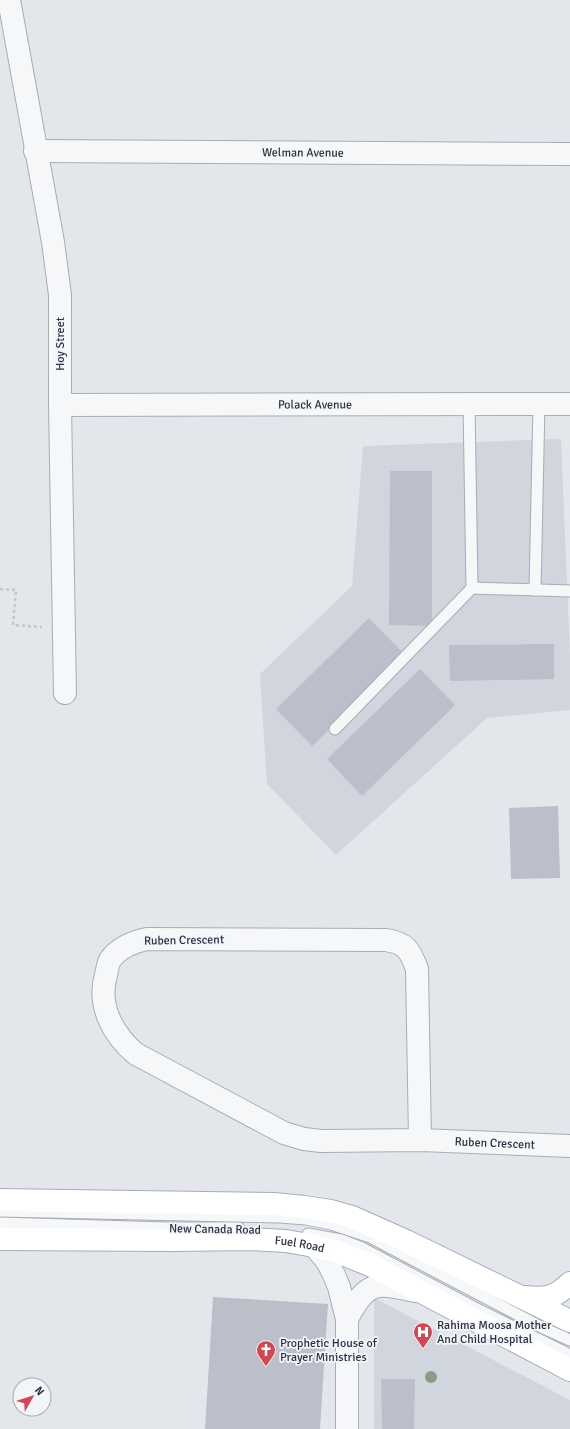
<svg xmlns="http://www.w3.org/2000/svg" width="570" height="1429" font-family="Signika,sans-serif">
<rect width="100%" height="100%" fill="#e3e6eb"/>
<g fill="#d1d5dd">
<path d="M561,439L570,656V710L487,718L336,855L267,784L260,674L352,586L363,446Z"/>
<path d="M374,1298L570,1400V1429H374Z"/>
</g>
<g fill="#babfc9">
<path d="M390,471H432V626L389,625Z"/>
<path d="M369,618L405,655L312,746L276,709Z"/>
<path d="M554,644V679L450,681L449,645Z"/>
<path d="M420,669L455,705L362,796L327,759Z"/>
<path d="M558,806L560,878L511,879L509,808Z"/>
<path d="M213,1297L328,1304L320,1429H205Z"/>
<path d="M381,1379H415L414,1429H382Z"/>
</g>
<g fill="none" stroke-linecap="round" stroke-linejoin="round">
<g stroke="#a8acb6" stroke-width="13">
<g id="service">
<path d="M472,588L570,591"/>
<path d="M535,590L539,404"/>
<path d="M335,729L472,588L469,404"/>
<path d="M0,1211L279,1217L306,1219L331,1224L370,1237L543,1328L570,1340"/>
<path d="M0,1223L166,1228H239"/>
<path d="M308,1234L341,1240L362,1248L481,1311L570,1355"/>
</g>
</g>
<g stroke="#a8acb6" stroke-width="24">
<g id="minor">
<path d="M9,0L53,242L60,295V405L65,693"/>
<path id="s1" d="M35,151L570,154"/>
<path id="s2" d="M60,405L570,404"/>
<path id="s3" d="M420,1140L417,969C410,950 406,943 386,940L147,939C133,942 119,947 110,960C108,964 107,970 106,975C97,1005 113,1035 136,1054L284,1133L304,1139L321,1141L420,1140L570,1146"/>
<path d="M314,1246L327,1261L334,1275L339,1287L347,1319V1429"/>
<path d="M347,1319C367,1281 375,1282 415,1291"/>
</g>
</g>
<g stroke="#a8acb6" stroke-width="24">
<g id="secondary">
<path d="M0,1200L274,1204L304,1207L331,1211L352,1217L406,1241L570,1321"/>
<path id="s4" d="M0,1239L173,1240L250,1239L286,1241L314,1246L335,1251L370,1265L570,1370"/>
<path d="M525,1297C545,1299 555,1298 570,1283"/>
</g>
</g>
<path stroke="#c1c4ca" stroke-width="2.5" stroke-dasharray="3 3" stroke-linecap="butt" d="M0,589L16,590L13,625L42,627"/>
<use href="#service" stroke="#f6f7f9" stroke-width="11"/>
<use href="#minor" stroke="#f6f7f9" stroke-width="22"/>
<use href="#secondary" stroke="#fff" stroke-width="22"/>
</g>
<circle fill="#889c88" cx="431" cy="1377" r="6"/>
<defs>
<g id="hospital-pin" transform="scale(1)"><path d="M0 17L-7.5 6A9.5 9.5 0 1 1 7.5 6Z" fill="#d14854" stroke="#f3f5f9"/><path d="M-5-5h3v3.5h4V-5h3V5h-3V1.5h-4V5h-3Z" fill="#fff"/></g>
<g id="church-pin" transform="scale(1)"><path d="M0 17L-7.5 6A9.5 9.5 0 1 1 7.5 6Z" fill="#d14854" stroke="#f3f5f9"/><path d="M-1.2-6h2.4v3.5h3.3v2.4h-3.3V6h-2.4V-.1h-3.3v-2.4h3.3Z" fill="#fff"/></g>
</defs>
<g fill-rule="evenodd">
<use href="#hospital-pin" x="423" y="1332"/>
<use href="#church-pin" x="266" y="1350"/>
</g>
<g text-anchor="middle" stroke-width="3.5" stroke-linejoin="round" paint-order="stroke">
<g font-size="12" fill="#2a3244" stroke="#f3f5f9">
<text dy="4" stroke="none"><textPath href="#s1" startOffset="268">Welman Avenue</textPath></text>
<text transform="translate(60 344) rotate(-90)" y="4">Hoy Street</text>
<text dy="4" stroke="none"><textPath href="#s2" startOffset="255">Polack Avenue</textPath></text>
<text transform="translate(184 940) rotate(-1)" y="4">Ruben Crescent</text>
<text dy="4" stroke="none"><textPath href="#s3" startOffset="984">Ruben Crescent</textPath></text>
<text transform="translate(215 1229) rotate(1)" y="4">New Canada Road</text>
<text dy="4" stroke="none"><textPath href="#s4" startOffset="300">Fuel Road</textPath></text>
</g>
<g font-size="12" fill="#2a3244" stroke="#f3f5f9" text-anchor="start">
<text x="437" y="1329">Rahima Moosa Mother<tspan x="437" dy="14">And Child Hospital</tspan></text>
<text x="280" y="1347">Prophetic House of<tspan x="280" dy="14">Prayer Ministries</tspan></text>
</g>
</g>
<g transform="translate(32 1397) rotate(51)"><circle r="19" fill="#f3f5f9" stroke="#a3a7b1"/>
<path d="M0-3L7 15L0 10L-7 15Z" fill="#d14854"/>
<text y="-6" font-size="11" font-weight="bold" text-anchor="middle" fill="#2a3244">N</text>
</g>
</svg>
